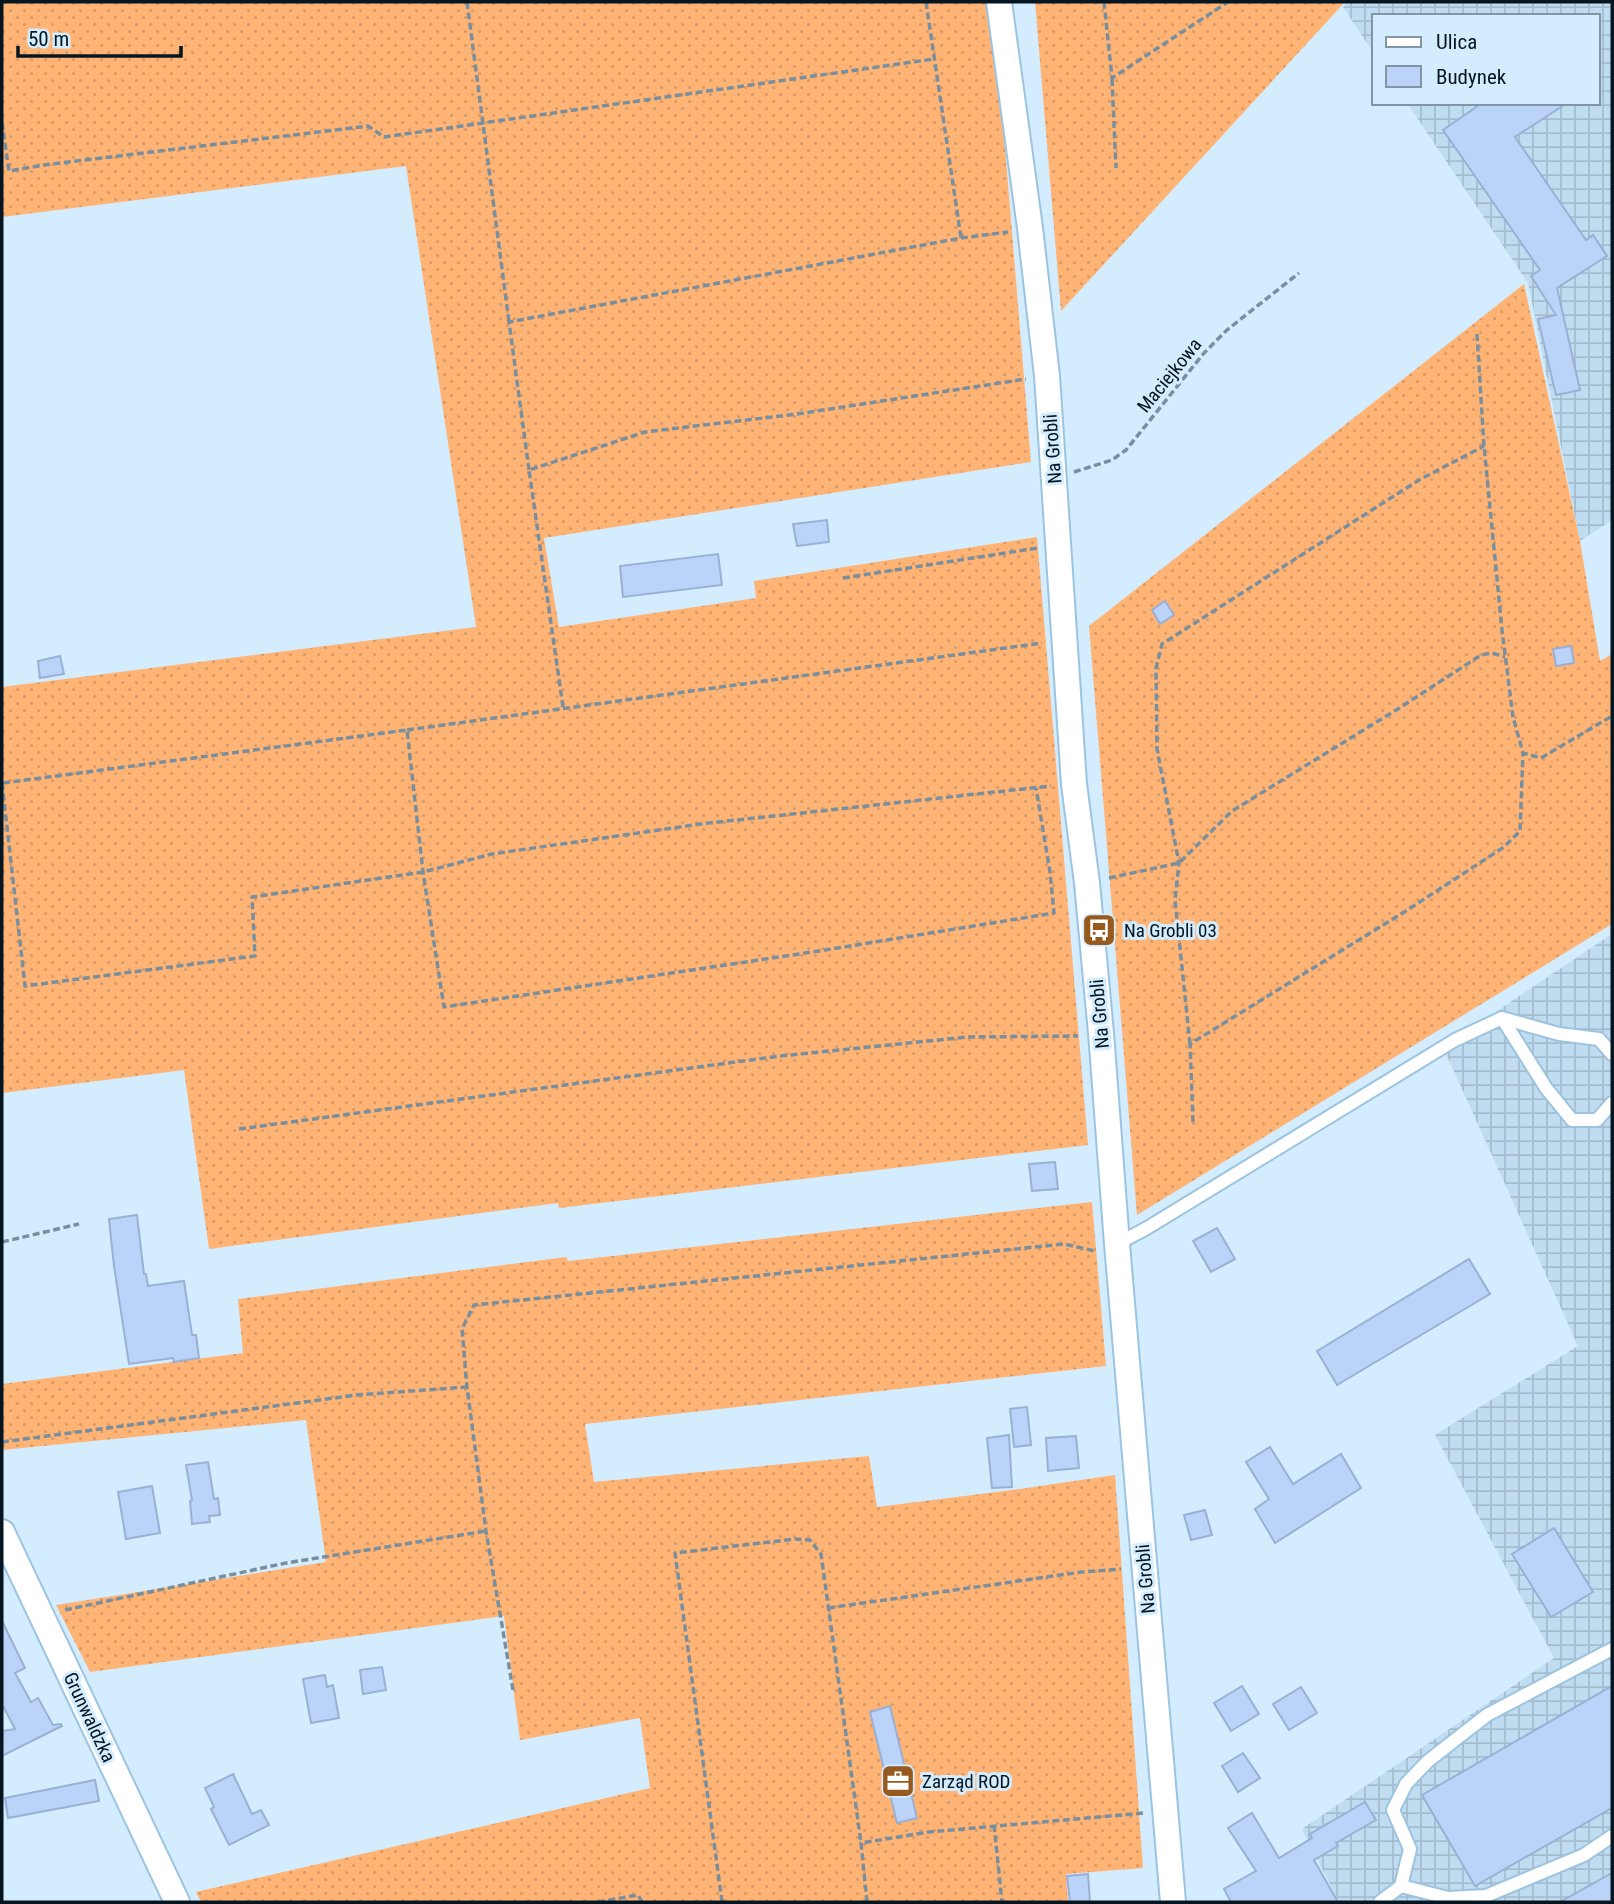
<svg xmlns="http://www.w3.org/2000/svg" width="1614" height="1904" font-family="'Roboto Condensed',sans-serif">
<defs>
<pattern id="industrial-grid" width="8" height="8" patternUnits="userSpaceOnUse" patternTransform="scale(1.75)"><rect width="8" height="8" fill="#c0dcf0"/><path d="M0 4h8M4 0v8" fill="none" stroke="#a4bcce"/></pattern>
<pattern id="garden-dots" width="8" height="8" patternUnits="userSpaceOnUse" patternTransform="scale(1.75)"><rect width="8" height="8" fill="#ffb475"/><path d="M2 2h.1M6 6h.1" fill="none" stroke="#d99a65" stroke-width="1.8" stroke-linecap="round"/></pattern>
</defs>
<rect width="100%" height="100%" fill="#d3ecfe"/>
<g fill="url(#industrial-grid)">
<path d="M1348,2H1612V520L1580,541L1528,283L1407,103H1598V16H1374V54L1343,7Z"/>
<path d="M1612,934V1902H1339L1302,1829L1554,1658L1435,1435L1578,1346L1443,1047Z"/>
</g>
<g fill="url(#garden-dots)">
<path d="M2,2H993L1031,462L544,538L559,627L756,598L754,581L1037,537L1088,1145L559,1208L558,1203L209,1249L184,1070L2,1093V687L476,627L406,166L2,217Z"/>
<path d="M1035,2H1345L1061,311Z"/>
<path d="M1524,284L1580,541L1600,661L1612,654V924L1137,1215L1089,626Z"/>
<path d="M1092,1202L1106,1366L585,1424L594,1482L869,1456L877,1507L1020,1489L1115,1475L1143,1868L1066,1874L1068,1902H201L196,1892L650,1788L640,1718L520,1740L504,1616L90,1672L56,1605L326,1562L306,1420L2,1450V1384L243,1353L238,1299L566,1257L568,1261Z"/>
</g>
<g fill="#bbd3f9" stroke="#99b0d5" stroke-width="2">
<path d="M1482,103H1567L1515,137L1586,240L1593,235L1607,256L1557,288L1580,390L1556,395L1538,319L1556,315L1531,276L1540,270L1443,130Z"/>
<path d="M827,520L829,542L797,546L793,524Z"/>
<path d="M718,554L722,585L623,597L620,566Z"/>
<path d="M1165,601L1174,615L1160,624L1152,610Z"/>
<path d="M1571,646L1574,663L1556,666L1553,649Z"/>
<path d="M60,656L64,674L40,678L38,661Z"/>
<path d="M1055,1162L1058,1189L1032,1191L1029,1164Z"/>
<path d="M137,1215L144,1274H146L148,1286L184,1281L192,1335H196L199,1358L174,1362L173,1358L129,1364L114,1266L109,1219Z"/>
<path d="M1217,1228L1235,1259L1211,1272L1193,1241Z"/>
<path d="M1469,1259L1490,1294L1337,1385L1317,1351Z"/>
<path d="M1027,1407L1031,1445L1014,1447L1010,1409Z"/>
<path d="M1009,1435L1012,1487L992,1488L987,1438Z"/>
<path d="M1076,1436L1079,1468L1048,1471L1046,1438Z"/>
<path d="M1270,1447L1293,1484L1341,1454L1361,1488L1275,1543L1255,1509L1269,1499L1246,1462Z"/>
<path d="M208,1462L214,1499L218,1498L220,1515L209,1516L210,1522L192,1524L190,1501L192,1500L186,1465Z"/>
<path d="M152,1486L160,1533L126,1539L118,1492Z"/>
<path d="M1205,1510L1212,1535L1191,1540L1184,1515Z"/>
<path d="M1554,1528L1593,1592L1551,1617L1512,1554Z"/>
<path d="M2,1621L25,1668L15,1673L31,1702L38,1698L53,1725L61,1724L62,1726L2,1756V1731L15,1729L2,1704Z"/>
<path d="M382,1667L386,1690L363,1694L360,1670Z"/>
<path d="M325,1675L327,1687L333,1685L339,1718L311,1723L303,1679Z"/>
<path d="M1242,1686L1259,1714L1231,1731L1214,1703Z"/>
<path d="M1612,1686V1808L1475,1886L1422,1795Z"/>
<path d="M1301,1687L1317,1713L1289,1730L1273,1704Z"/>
<path d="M890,1706L917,1818L897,1823L870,1712Z"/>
<path d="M1243,1753L1260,1778L1238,1792L1222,1766Z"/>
<path d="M233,1774L252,1814L261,1810L269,1825L229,1845L211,1809L214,1807L205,1788Z"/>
<path d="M95,1780L99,1801L8,1818L5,1798Z"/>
<path d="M1365,1802L1376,1820L1336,1843L1338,1846L1314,1860L1338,1902H1231L1224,1889L1256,1871L1228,1828L1252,1813L1279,1858L1312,1838L1310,1834Z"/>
<path d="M1612,1873V1902H1560Z"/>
<path d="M1088,1874L1090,1902H1070L1067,1876Z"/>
</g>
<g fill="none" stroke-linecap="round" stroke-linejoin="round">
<g stroke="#9cc4e1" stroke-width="16">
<g id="service">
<path d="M1502,1018L1546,1088L1572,1120H1597L1612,1103"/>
<path d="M1117,1244L1147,1228L1455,1040L1502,1018L1559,1034L1599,1039L1612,1054"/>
<path d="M1401,1886L1448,1898L1486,1896L1584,1855L1612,1836"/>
<path d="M1380,1902L1401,1886L1410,1849L1393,1810L1406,1784L1428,1761L1487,1715L1612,1649"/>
</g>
</g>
<g stroke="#9cc4e1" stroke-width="28">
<g id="minor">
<path d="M999,2L1030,228L1047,376L1074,784L1087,883L1101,1033L1117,1244L1173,1902"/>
<path d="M2,1532L177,1902"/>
</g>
</g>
<g stroke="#7a8f9e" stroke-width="3.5" stroke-dasharray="7 3.5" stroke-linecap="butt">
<path d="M467,2L509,322"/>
<path d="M926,2L961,238"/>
<path d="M1104,2L1112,78L1228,2"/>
<path d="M1112,79L1116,168"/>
<path d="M2,122L9,171L44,165L368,126L384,137L934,59"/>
<path d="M1477,334L1484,446L1502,630L1513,717L1523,753L1541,758L1612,716"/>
<path d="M529,470L509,322L961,238L1008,232"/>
<path d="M1074,472L1112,460L1126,450L1204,353L1227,330L1299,273"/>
<path d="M843,578L1038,548"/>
<path d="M563,707L529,470L645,432L797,414L1026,379"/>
<path d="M407,730L1042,643"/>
<path d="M2,783L25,986L255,956L252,897L423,872L492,854L700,824L1051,786"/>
<path d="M3,783L407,730L423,872L444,1007L819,951L1054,913L1050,872L1036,788"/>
<path d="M1109,878L1179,863L1232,811L1401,707L1481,655L1492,653L1505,657"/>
<path d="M1190,1044L1175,900L1179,863L1157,749L1156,668L1162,644L1419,480L1484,446"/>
<path d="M1193,1122L1190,1044L1409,909L1504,847L1520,831L1523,753"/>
<path d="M239,1129L780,1056L968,1037L1078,1036"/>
<path d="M2,1242L79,1224"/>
<path d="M2,1442L357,1395L467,1387"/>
<path d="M828,1608L1082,1572L1121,1569"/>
<path d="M65,1610L286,1563L486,1531"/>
<path d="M513,1690L486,1531L467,1387L462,1329L474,1305L1064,1244L1095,1251"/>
<path d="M994,1825L1002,1902"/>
<path d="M598,1902L638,1895L642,1902"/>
<path d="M722,1902L675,1553L795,1539L810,1540L821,1554L861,1843"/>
<path d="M867,1902L861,1843L929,1832L1144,1813"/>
</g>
<use href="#service" stroke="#fff" stroke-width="12"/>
<use href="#minor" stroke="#fff" stroke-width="24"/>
</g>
<defs>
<g id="bus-square" transform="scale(1.75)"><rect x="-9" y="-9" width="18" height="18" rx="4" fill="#96591e" stroke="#d3ecfe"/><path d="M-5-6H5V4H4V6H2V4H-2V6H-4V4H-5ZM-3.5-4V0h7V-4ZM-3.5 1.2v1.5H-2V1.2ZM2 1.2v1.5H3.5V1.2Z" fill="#fff"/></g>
<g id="office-square" transform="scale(1.75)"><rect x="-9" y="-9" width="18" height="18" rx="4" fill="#96591e" stroke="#d3ecfe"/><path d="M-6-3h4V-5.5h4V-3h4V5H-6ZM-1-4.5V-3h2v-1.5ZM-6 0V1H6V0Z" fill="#fff"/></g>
</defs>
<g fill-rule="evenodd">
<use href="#bus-square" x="1099" y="930"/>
<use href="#office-square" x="898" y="1781"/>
</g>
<g text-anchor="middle" stroke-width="6" stroke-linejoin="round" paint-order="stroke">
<g font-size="19" fill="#061620" stroke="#d3ecfe">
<text transform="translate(1169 375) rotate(-51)" y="7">Maciejkowa</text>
<text transform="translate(1052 449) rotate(-94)" y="7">Na Grobli</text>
<text transform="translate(1099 1014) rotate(-95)" y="7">Na Grobli</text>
<text transform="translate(1145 1579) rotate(-95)" y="7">Na Grobli</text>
<text transform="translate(90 1717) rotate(65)" y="7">Grunwaldzka</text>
</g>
<g font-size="19" fill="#061620" stroke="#d3ecfe" text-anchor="start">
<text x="1124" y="937">Na Grobli 03</text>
<text x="922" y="1788">Zarząd ROD</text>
</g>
</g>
<rect width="1614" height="1904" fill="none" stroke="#061620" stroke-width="7"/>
<rect x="1372" y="14" width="228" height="91" fill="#d3ecfe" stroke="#8196a5" stroke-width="2"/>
<rect x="1386" y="37" width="35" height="10" fill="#ffffff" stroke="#8196a5" stroke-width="2"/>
<text x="1436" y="49" font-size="21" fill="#061620">Ulica</text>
<rect x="1386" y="66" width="35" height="21" fill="#bbd3f9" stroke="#8196a5" stroke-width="2"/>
<text x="1436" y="84" font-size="21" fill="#061620">Budynek</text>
<path d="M18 46v10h163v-10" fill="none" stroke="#061620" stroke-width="3.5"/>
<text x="28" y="46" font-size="21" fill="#061620" stroke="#d3ecfe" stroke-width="5" paint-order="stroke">50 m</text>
</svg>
